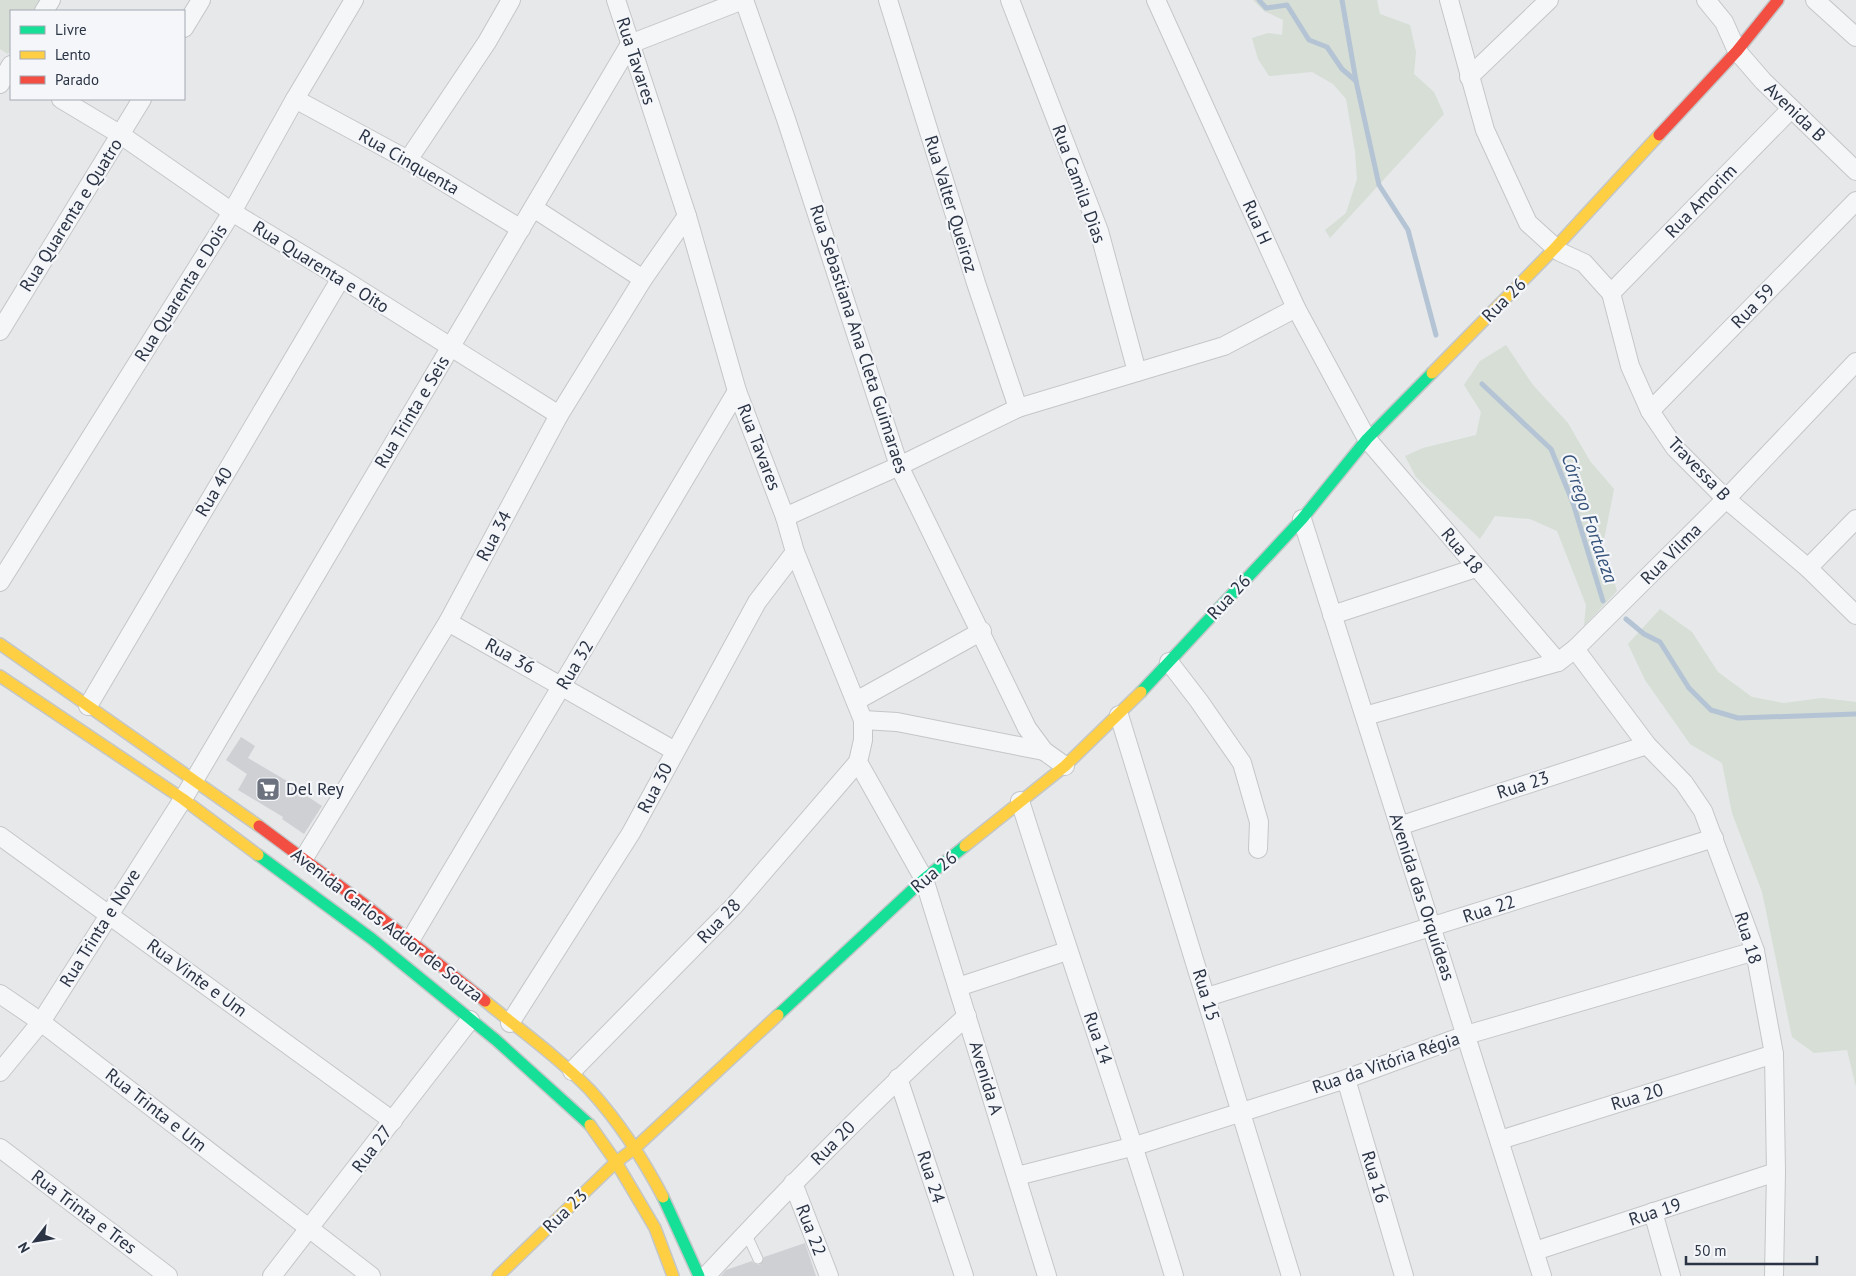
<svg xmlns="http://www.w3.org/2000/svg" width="1856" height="1276" font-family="'PT Sans',sans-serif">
<rect width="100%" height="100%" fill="#e6e8ea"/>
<g fill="#d6ded6">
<path d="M0,0H40L34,11H11V49L8,54L0,49Z"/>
<path d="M1253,0H1377L1380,14L1410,25L1416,52L1414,74L1434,92L1444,114L1330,238L1325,230L1346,213L1357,179L1355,151L1346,99L1333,84L1312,72L1269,76L1258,59L1252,38L1268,33L1282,35L1283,20L1264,11Z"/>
<path d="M1506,345L1533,385L1568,423L1590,461L1614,489L1603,545L1617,591L1584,626L1586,605L1557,531L1530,519L1495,516L1480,539L1416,477L1405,456L1423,448L1476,435L1481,412L1464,385L1480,361Z"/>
<path d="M1660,609L1692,632L1718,672L1752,697L1784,703L1822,698L1856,702V1087L1847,1050L1814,1053L1792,1037L1762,892L1732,813L1722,763L1690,744L1645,680L1628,644Z"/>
</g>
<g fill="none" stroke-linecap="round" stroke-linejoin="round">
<g stroke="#b4c4d5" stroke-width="5">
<path d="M1259,0L1266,8L1287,5L1309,40L1327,47L1342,69L1356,81"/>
<path d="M1342,0L1356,81L1379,185L1408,230L1436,335"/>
<path d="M1482,384L1551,449L1573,503L1603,601"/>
<path d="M1626,619L1644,634L1660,642L1689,688L1711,710L1738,718L1856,714"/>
</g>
</g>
<g fill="#ced0d3">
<path d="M241,737L255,746L248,758L299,788L298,790L322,806L304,834L282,819L283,817L238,790L247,774L226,760Z"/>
<path d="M805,1243L816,1276H721L726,1270L752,1261L755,1264L760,1265L764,1257Z"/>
</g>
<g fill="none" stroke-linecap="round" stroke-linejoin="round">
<g stroke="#c4c6c8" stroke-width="11">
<path id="lane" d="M746,1233L758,1259"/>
</g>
<g stroke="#c4c6c8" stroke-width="20">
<g id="street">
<path d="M616,0L687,216L737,391L785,517L795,552L863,720V740L858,762L924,879L1047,1276"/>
<path d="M744,0L786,119L899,466L1027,728L1044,751L1065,766"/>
<path d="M888,0L976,283L1018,408"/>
<path d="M1010,0L1099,231L1137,372"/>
<path d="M1156,0L1296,308L1367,439L1558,662"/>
<path d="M1449,0L1485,130L1528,223L1560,252L1584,263L1611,293L1630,366L1650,411L1675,448L1726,499L1808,568L1856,615"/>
<path d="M1706,0L1724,22L1737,51L1763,81L1856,171"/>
<path d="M1815,0L1856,37"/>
<path d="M44,11L51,0"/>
<path d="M184,28L201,0"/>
<path d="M1469,77L1549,0"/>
<path d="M0,84L11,65"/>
<path d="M61,99L121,135L232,212L341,278L559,415"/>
<path d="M295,99L408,160L521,229"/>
<path d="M408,160L487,42L511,0"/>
<path d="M535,209L643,279"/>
<path d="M1611,293L1791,109"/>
<path d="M0,331L142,99"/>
<path d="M1650,411L1856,201"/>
<path d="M785,517L899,466L1018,408L1224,346L1296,308"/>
<path d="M1302,519L1542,1276"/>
<path d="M1808,568L1856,519"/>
<path d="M0,582L232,212L295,99L354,0"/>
<path d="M1332,615L1476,568"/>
<path d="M448,622L675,751"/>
<path d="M1575,649L1647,745L1684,783L1703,811L1755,951L1774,1054L1776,1172L1774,1276"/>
<path d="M1169,662L1199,701L1242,763L1259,822L1258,849"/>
<path d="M856,701L982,631"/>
<path d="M88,706L341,278"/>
<path d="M1119,715L1291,1276"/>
<path d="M1365,716L1558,662L1575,649L1726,499L1856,362"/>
<path d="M863,720L897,722L1044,751"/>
<path d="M1020,801C1070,960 1126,1116 1174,1276"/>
<path d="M1399,826L1647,745"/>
<path d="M0,836L393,1121"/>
<path d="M304,858L448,622L559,415L643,279L687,216"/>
<path d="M411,939L737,391"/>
<path d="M958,987L1067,951"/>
<path d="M0,994L41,1022L371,1276"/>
<path d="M1207,997L1714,838"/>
<path d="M510,1023L631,833L757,602L795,552"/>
<path d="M572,1071L734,906L858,762"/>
<path d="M0,1072L41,1022L183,799L630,44L743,0"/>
<path d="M898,1078L964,1276"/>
<path d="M1346,1079L1404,1276"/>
<path d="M1500,1140L1774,1054"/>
<path d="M0,1148L168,1276"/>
<path d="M1017,1176L1135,1146L1346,1079L1466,1035L1755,951"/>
<path d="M793,1183L829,1276"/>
<path d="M1653,1212L1671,1276"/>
<path d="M1535,1251L1776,1172"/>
<path d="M272,1276L470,1020"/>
<path d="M706,1276C790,1186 875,1098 967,1016"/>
</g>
</g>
<g stroke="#c4c6c8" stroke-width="14">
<g id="fast">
<path d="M1141,692L1302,519L1367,439L1432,373"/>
<path d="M258,855L372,939L496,1040L590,1125"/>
<path d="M778,1015L924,879L965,846"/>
<path d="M663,1197L699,1276"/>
</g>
</g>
<g stroke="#c4c6c8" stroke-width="14">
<g id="slow">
<path d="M1432,373L1555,248L1659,135"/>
<path d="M0,644L259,826"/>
<path d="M0,676L183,799L258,855"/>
<path d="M965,846L1065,766L1141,692"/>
<path d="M485,1001C520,1030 558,1057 590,1090C619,1122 643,1159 663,1197"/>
<path d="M590,1125L616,1162L655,1228L673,1276"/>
<path d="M498,1276L616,1162L635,1148L778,1015"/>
</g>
</g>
<g stroke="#c4c6c8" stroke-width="14">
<g id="jam">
<path d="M1659,135L1737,51L1778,0"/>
<path d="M259,826L364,904L485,1001"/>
</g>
</g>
<use href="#lane" stroke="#f5f6f7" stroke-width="9"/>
<use href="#street" stroke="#f5f6f7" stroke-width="18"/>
<use href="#fast" stroke="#16e098" stroke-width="11"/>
<use href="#slow" stroke="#ffcf43" stroke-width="11"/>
<use href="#jam" stroke="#f24e42" stroke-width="11"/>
</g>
<defs>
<g id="supermarket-square" transform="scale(1.25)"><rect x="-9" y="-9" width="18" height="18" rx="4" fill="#6c737f" stroke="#f4f6f9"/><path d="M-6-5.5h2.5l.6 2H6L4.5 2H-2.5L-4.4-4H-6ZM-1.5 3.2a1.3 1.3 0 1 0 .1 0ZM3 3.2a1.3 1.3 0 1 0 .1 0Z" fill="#fff"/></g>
</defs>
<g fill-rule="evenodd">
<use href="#supermarket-square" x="268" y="789"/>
</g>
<g text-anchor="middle" stroke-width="4.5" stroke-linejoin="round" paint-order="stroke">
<g font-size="18" fill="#2b3445" stroke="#f4f6f9">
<text transform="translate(636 61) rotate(72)" y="6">Rua Tavares</text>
<text transform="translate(1795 112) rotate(44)" y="6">Avenida B</text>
<text transform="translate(409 162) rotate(30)" y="6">Rua Cinquenta</text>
<text transform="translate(1079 184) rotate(70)" y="6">Rua Camila Dias</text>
<text transform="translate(1701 201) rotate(-46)" y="6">Rua Amorim</text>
<text transform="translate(951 204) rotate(73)" y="6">Rua Valter Queiroz</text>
<text transform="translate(71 215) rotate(-58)" y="6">Rua Quarenta e Quatro</text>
<text transform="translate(1257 222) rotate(66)" y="6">Rua H</text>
<text transform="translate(321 267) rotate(32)" y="6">Rua Quarenta e Oito</text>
<text transform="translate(181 293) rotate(-58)" y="6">Rua Quarenta e Dois</text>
<text transform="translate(1504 300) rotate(-45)" y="6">Rua 26</text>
<text transform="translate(1753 306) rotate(-46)" y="6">Rua 59</text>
<text transform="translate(859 339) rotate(72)" y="6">Rua Sebastiana Ana Cleta Guimaraes</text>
<text transform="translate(412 412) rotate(-59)" y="6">Rua Trinta e Seis</text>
<text transform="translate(759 447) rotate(69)" y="6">Rua Tavares</text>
<text transform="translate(1699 469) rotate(46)" y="6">Travessa B</text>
<text transform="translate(214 492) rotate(-59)" y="6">Rua 40</text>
<text transform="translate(494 536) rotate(-62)" y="6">Rua 34</text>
<text transform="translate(1462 551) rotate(50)" y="6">Rua 18</text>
<text transform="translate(1671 554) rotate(-45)" y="6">Rua Vilma</text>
<text transform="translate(1229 597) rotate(-47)" y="6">Rua 26</text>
<text transform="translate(510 656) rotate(29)" y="6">Rua 36</text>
<text transform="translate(575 665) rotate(-59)" y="6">Rua 32</text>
<text transform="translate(1523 785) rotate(-18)" y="6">Rua 23</text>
<text transform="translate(655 788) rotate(-62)" y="6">Rua 30</text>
<text transform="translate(934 872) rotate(-40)" y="6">Rua 26</text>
<text transform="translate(1422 897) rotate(72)" y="6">Avenida das Orquídeas</text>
<text transform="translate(1489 909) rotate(-18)" y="6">Rua 22</text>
<text transform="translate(719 921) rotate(-46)" y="6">Rua 28</text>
<text transform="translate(387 925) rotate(38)" y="6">Avenida Carlos Addor de Souza</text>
<text transform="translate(100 928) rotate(-58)" y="6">Rua Trinta e Nove</text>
<text transform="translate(1748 938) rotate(73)" y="6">Rua 18</text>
<text transform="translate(197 978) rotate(36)" y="6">Rua Vinte e Um</text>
<text transform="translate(1206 995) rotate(73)" y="6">Rua 15</text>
<text transform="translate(1098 1038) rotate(71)" y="6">Rua 14</text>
<text transform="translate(1386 1063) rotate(-19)" y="6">Rua da Vitória Régia</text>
<text transform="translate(986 1078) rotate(73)" y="6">Avenida A</text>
<text transform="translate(1637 1097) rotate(-17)" y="6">Rua 20</text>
<text transform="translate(156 1110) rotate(38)" y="6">Rua Trinta e Um</text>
<text transform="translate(833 1143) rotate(-45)" y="6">Rua 20</text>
<text transform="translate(372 1149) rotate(-53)" y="6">Rua 27</text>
<text transform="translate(931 1177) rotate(72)" y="6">Rua 24</text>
<text transform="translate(1375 1177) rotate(73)" y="6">Rua 16</text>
<text transform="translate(565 1211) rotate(-44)" y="6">Rua 23</text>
<text transform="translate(84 1212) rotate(37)" y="6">Rua Trinta e Tres</text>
<text transform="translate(1655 1212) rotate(-18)" y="6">Rua 19</text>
<text transform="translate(811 1230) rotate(69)" y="6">Rua 22</text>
</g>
<g font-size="18" fill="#2b3445" stroke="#f4f6f9" text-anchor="start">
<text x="286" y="795">Del Rey</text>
</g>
<g font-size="19" font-style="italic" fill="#34527a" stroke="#f4f6f9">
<text transform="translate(1590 518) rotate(71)" y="7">Córrego Fortaleza</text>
</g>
</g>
<rect x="10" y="10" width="175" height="90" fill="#f4f6f9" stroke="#a4a8b1"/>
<rect x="20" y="26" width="25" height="8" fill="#16e098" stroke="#a4a8b1"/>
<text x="55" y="35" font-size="15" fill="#2b3445">Livre</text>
<rect x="20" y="51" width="25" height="8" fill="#ffcf43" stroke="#a4a8b1"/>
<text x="55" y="60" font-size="15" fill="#2b3445">Lento</text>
<rect x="20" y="76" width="25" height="8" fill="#f24e42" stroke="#a4a8b1"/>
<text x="55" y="85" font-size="15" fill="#2b3445">Parado</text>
<g transform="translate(35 1241) rotate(239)" stroke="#f4f6f9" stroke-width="4" paint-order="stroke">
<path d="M0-4L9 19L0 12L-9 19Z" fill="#2b3445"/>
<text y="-8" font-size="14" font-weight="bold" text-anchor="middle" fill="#2b3445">N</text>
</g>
<path d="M1686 1256v8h131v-8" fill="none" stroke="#2b3445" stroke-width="2.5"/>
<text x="1694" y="1256" font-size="15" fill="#2b3445" stroke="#f4f6f9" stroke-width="4" paint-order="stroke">50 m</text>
</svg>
